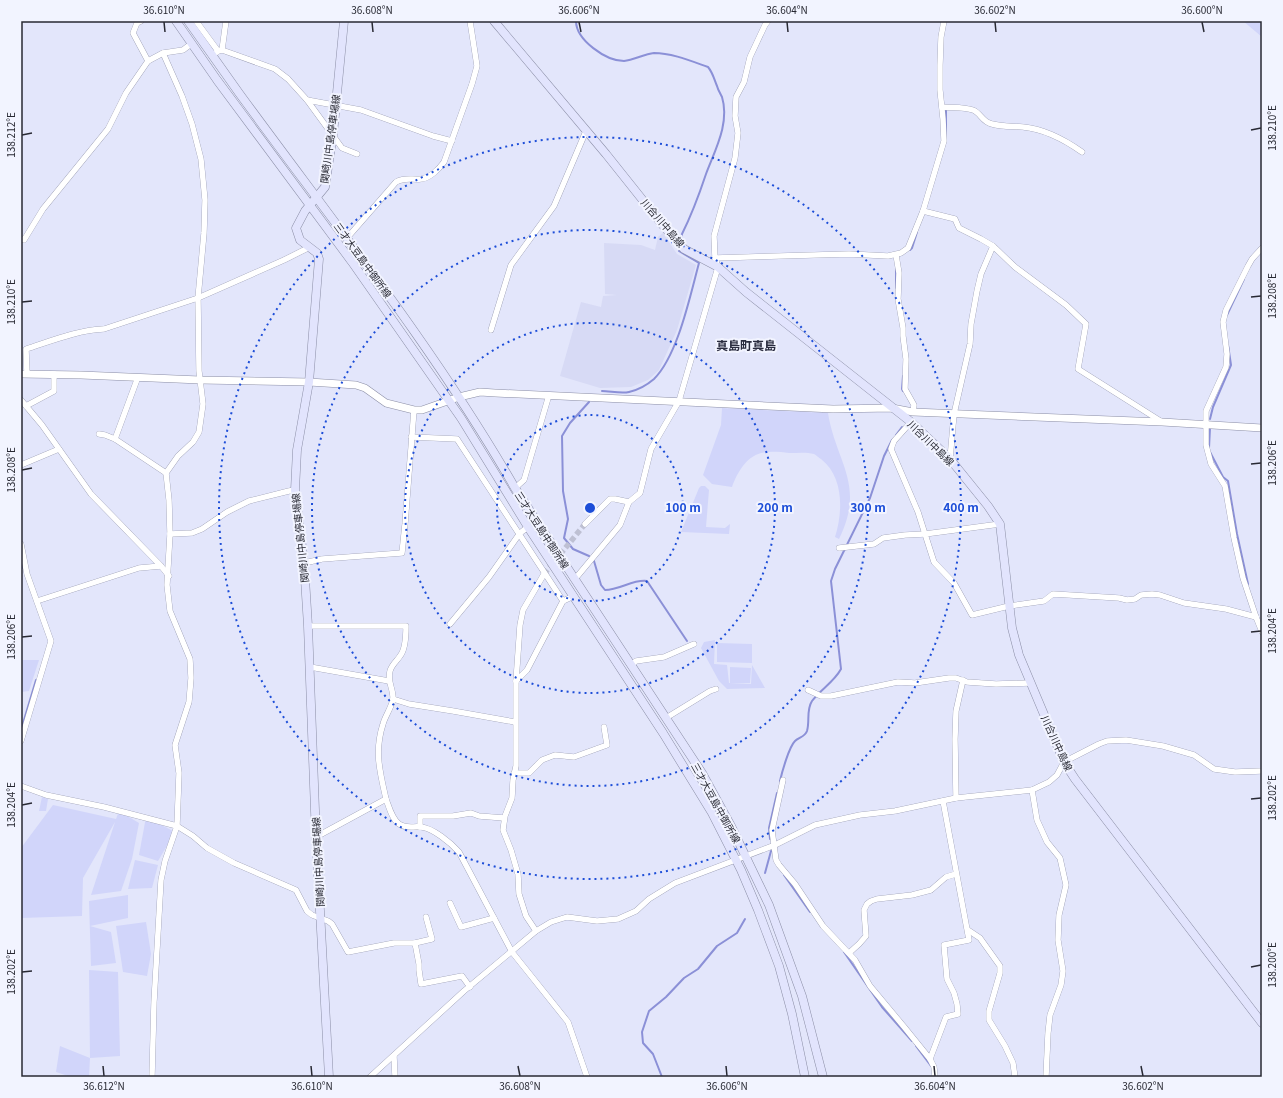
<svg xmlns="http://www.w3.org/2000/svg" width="1283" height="1098" font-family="Georgia,'Noto Sans JP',serif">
<rect width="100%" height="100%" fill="#e3e6fb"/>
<path fill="#d7daf5" d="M663,233L677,254L696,265L677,330L659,370L648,380L631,387L600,388L560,376L581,302L601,307L603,296L617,295L605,294L604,243L641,245L655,250L658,237Z"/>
<g fill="#d1d5fa">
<path d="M1243,21L1262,22V37Z"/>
<path d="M722,408L828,413C836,463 866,484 839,539L835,537C843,512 844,477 821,459C819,458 816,455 814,454C807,452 797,453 789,453C780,452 770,451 761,453C746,457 737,473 732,487L712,484L703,475L721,425Z"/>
<path d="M701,486H705L709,490L706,527L725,528L730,524L729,534L681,532L699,488Z"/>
<path d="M715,640L714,664L727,665L729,683L751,684L752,665L765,688L727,689L719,681L701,648L704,642Z"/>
<path d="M717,643L752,644V663L717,662Z"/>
<path d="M21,660H39L29,691L21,692Z"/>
<path d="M730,667L751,668L750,683H730Z"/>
<path d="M42,797L48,799L46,811H39Z"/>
<path d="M53,805L116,819L119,811L139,823L132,859L121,891L91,895L115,822L83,878L82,916L21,918V848Z"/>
<path d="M146,817L175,832L158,861L139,855Z"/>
<path d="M135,860L158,865L152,888L128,889Z"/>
<path d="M128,895V918L90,926L111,932L116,963L91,966L89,901Z"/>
<path d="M146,922L151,954L147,976L123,972L116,926Z"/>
<path d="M89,970L118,972L120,1056L90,1058L89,1077H71L56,1072L60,1046L90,1058Z"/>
</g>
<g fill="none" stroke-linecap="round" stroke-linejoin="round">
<g stroke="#8b90d7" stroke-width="2">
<path d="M576,21C576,40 606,61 624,61C634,60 644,54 654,53C672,53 691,61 708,67C713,73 714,79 717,86C718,90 720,93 722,97C730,123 715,150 706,174C699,195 692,214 682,234L681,239"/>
<path d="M946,110V141"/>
<path d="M910,250L912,248L917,232"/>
<path d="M896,268V288"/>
<path d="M1227,315L1244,279"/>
<path d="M903,376L902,389L903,391"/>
<path d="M602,391C610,391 621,394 629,392C638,390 647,385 654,379C678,355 690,296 699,263L679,251"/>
<path d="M589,402L570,423L562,436L563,491L568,519L564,538L573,549L589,556"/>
<path d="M1210,419L1213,407L1231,365L1228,345"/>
<path d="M896,435L902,427"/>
<path d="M1209,448L1210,428"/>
<path d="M1210,452L1223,477L1228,481L1237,534L1248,584"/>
<path d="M594,561L601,585L605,590C620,590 633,579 647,581L687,641"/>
<path d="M21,562L23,568"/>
<path d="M21,730L36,680"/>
<path d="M780,781C782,772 789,747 795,741C799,737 805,737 807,731C810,721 806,710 812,701C821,689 834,682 841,669L831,581L835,569L870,498L884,456L892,440"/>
<path d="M770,839L769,828L777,793"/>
<path d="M765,873L771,851"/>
<path d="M784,875L810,912"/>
<path d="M844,952L882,1007L912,1041"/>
<path d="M916,1046L931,1066"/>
<path d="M662,1077L653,1054L643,1043L642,1032L649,1011L666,997L684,978L698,969L717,946L737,933L745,919"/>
</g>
<path stroke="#bec0d3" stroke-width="5.5" stroke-dasharray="5.5 3" stroke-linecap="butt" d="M544,574L585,524"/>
<g stroke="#8b8ea6" stroke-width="6">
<g id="minor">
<path d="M141,21L137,23L133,33L148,61"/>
<path d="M196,21L218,51"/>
<path d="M222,50L226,21"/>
<path d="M213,55L218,51L222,50L275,69L288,79L307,100L361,110L433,136L452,141"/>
<path d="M307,100L342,148L357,154"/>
<path d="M942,107C952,108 964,107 973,110C981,113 982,122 992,124C1003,127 1012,126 1023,127C1044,129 1065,140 1082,152"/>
<path d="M923,211L955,219L959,228L981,239L993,246L1015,267L1066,305L1086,324L1078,369L1162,422"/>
<path d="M347,238L396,182C405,177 412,180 421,179C430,178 439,169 444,162L472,84L477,66L470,21"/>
<path d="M21,239L24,240L43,209L108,129L126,93L148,61L163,53L183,50L191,44"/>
<path d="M1262,248L1252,259L1248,266L1226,310L1223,322L1227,354L1226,367L1206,411V445L1211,464L1225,486L1234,538L1243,578L1256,617L1262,632"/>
<path d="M896,255L899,273L898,299L903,328V336L906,359L905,389L914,405L913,412"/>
<path d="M715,258L849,254L888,256L901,253L908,248L923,211L944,141L943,119L940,90V65L941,37L944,21"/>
<path d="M491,330L511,265L554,206L586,131"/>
<path d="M27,374L26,349C51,341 78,330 104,329L198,298L284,260L310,247"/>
<path d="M138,377L115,439L166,473"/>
<path d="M21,400L42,425L91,494L161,566L169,576"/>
<path d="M26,406L54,391V374"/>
<path d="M99,434L105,435L115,439"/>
<path d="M411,437L457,439L563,601"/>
<path d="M950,459L954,414L970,344L971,324L977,291L981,274L993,246"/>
<path d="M21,465L59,449"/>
<path d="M515,488L524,480L549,395"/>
<path d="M585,524L610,499H615L629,502"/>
<path d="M1000,524L925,534L934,562L954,583L972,615L1009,606L1044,601L1053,594L1119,598L1127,600L1135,599L1141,595L1152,594L1160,595L1184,603L1226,609L1256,617"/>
<path d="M170,534L192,533L202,529L227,512L249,501L289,491L295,490"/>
<path d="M21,544L27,574L51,641L21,741"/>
<path d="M839,548L874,544L883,538L905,535L925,534L918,512L891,449L894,441L911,422"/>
<path d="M304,563L322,559L402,553L405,524L414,410"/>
<path d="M575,579L620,525L629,502L640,493L651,449L679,401L718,267L715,258L714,236L735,158L738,133L735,116L736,97L744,82L750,57L765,25L768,21"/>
<path d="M37,601L139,568L161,566"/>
<path d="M450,624L489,577L520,533L528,527"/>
<path d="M308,626H406C406,634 406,649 400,656C397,661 392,664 390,671C387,681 393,688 393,698C393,705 385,716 383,724C374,752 380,772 386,799"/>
<path d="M631,665L636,661L664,657L694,644"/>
<path d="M310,667L389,681"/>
<path d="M516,681L527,670L563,601L574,596"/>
<path d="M808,690L821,696H831L898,682L915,683L949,678H956L967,682L996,684L1030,683"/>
<path d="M393,699L409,704L453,711L515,722"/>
<path d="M666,718L710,691L716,689"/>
<path d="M514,773H529L542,760L555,755L574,757L607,745L604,727"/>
<path d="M783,780L772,830L776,860L779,865L795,884L823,926L855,960L870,986L905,1028L930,1059L934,1067L935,1077"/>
<path d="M21,786L46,795L104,807L177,826L193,836L207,848L234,863L296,890L307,911L312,915L328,921L332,924L348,952L394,943H415L432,939L426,917"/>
<path d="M1032,790L1037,820L1047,842L1060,858L1066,885L1059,915L1058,940L1063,971L1061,985L1050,1015L1048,1033L1046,1077"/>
<path d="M956,798L955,739L956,711L963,680"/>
<path d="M420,827V816H453L471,813L479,816L504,818"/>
<path d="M316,837L386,799C389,807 392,819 399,824C406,829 413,826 421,827C433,828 451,843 459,852L512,952L568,1022L587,1077"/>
<path d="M450,903L461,927L494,918"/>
<path d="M968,930L980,938L1000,966V973L989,1011V1020L1005,1046L1013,1063L1015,1077"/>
<path d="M536,931L526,916L519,894L518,874L511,850L503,830L505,816L512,798L513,780L516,766V681L520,625L523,610L544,574"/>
<path d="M415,943L419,964V970L421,984L462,976L470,987"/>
<path d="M849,953L859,944L866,936L864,910L867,904L871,901L877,899L912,895L931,890L946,877L956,874"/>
<path d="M394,1056L395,1077"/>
<path d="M930,1059L946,1017L958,1014L957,1004L954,993L947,979L944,945L969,940L943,801"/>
<path d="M152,1077L154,1002L161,880L165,861L177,826L179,773L175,745L189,702L191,678L190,659L170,611L167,585L170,534L169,500L166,473L178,456L193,442L199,432L203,404L199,371L198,298L204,233L205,200L201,159L192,124L182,96L163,53"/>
<path d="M370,1077L464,991L536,931L551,922L567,917L597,921L618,919L636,911L649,899L675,883L775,845L815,825L860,815L895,811L956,798L1032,790L1049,782L1057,775L1064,762L1099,744L1107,741L1126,740L1163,746L1194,755L1214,769L1235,772L1262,771"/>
</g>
</g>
<g stroke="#8b8ea6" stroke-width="8">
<path id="tertiary" d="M21,374L81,375L200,380L309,382L356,385L365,388L386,403L414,410H422L459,397L480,392L495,393L833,409L892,408L913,412L1162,422L1262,428"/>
</g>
<g stroke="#8b8ea6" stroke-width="9">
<g id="secondary">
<path d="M176,21L217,80L352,262L461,418L528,527L663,733L712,813L741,870L758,910L779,966L792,1014L805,1077"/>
<path d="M188,21C205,45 222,69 239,93C334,223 435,349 515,488L702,773L731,826L769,905L802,996L823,1077"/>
<path d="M494,21L606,154L665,228L684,249L718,267L746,292L911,422L950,459L988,506L1000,524L1012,628L1019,655L1064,762L1075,779L1262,1023"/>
<path d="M329,1077L316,837L308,626L304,563L295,490L297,450L309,382L319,259L317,253L300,240L296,228L305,211L325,187L333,134L344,21"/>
</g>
</g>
<use href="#minor" stroke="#fff" stroke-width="5.5"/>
<use href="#tertiary" stroke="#fff" stroke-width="7"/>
<use href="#secondary" stroke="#e2e4fd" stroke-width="8"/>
</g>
<path fill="none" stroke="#282933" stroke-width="1.5" d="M164,22L165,32M372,22L373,32M579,22L581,32M787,22L788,32M995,22L996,32M1202,22L1204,32M1251,130L1261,128M22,135L32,133M1251,297L1261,296M22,302L32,301M1251,464L1261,463M22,470L32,468M1251,632L1261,631M22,637L32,636M1251,799L1261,798M22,805L32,803M1251,967L1261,965M22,972L32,971M103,1066L104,1076M311,1066L312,1076M518,1066L520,1076M726,1066L727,1076M934,1066L935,1076M1141,1066L1143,1076"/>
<g fill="none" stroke="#1d4ed8" stroke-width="2" stroke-dasharray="2 4">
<circle cx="590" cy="508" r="93"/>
<circle cx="590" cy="508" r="185"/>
<circle cx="590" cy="508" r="278"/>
<circle cx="590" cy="508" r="371"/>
</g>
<g text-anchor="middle" stroke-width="4" stroke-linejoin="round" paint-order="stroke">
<g font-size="10" fill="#282933" stroke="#f2f4ff">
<text transform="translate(330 139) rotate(-82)" y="4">関崎川中島停車場線</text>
<text transform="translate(663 223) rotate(49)" y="4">川合川中島線</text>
<text transform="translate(363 260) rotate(54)" y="4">三才大豆島中御所線</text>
<text transform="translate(931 443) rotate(44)" y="4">川合川中島線</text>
<text transform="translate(542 530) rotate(57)" y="4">三才大豆島中御所線</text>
<text transform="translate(300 538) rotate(-96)" y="4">関崎川中島停車場線</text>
<text transform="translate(1057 743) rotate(65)" y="4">川合川中島線</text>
<text transform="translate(716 803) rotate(61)" y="4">三才大豆島中御所線</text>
<text transform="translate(318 862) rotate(-93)" y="4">関崎川中島停車場線</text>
</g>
<g font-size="12" font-weight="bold" fill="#292b3f" stroke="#f2f4ff">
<text x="746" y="350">真島町真島</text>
</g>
</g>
<circle cx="590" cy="508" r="6" fill="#1d4ed8" stroke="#f2f4ff" stroke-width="2"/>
<g font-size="12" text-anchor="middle" font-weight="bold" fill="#1d4ed8" stroke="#f2f4ff" stroke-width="4" stroke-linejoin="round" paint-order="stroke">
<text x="683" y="512">100 m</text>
<text x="775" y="512">200 m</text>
<text x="868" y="512">300 m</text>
<text x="961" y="512">400 m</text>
</g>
<rect width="1283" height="1098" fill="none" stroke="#f2f4ff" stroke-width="44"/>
<rect x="22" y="22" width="1239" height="1054" fill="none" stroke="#282933" stroke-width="1.5"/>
<g font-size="10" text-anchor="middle" fill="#282933">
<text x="164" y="14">36.610°N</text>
<text x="372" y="14">36.608°N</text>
<text x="579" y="14">36.606°N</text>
<text x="787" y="14">36.604°N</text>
<text x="995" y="14">36.602°N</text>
<text x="1202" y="14">36.600°N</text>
<text transform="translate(1272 128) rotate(-90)" y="4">138.210°E</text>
<text transform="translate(11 135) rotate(-90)" y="4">138.212°E</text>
<text transform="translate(1272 296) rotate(-90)" y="4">138.208°E</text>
<text transform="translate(11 302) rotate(-90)" y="4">138.210°E</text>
<text transform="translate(1272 463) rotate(-90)" y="4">138.206°E</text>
<text transform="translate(11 470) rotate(-90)" y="4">138.208°E</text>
<text transform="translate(1272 631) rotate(-90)" y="4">138.204°E</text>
<text transform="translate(11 637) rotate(-90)" y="4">138.206°E</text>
<text transform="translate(1272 798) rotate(-90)" y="4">138.202°E</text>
<text transform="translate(11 805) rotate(-90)" y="4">138.204°E</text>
<text transform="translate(1272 965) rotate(-90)" y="4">138.200°E</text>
<text transform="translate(11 972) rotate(-90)" y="4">138.202°E</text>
<text x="104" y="1090">36.612°N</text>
<text x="312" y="1090">36.610°N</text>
<text x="520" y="1090">36.608°N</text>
<text x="727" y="1090">36.606°N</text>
<text x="935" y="1090">36.604°N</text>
<text x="1143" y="1090">36.602°N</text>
</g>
</svg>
